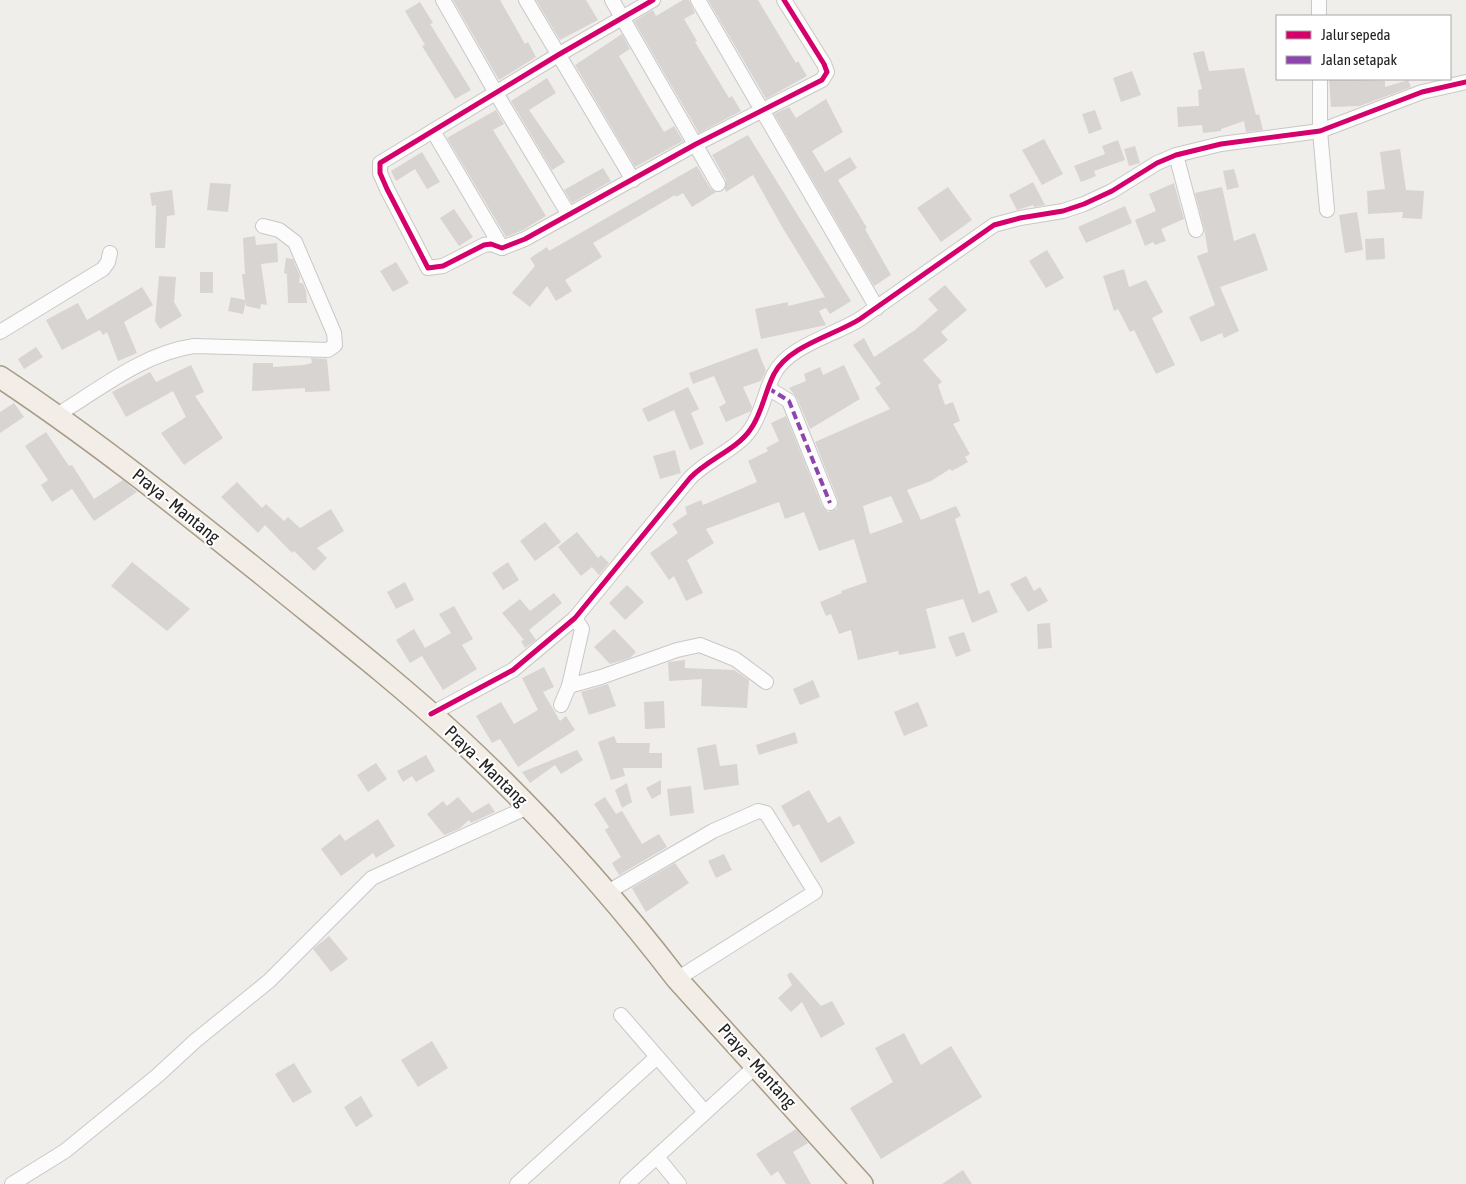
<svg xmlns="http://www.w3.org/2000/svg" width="1466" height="1184" font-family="'Asap Condensed',sans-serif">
<rect width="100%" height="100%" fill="#f0eeeb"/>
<g fill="#d7d4d2" fill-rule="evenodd">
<path d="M453,0H500L525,44L528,42L536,57L499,80Z"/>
<path d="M536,0H586L598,20L560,40Z"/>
<path d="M683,0H689L695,13L684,19L697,41L695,42L729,98L732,96L741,111L699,133L634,21L653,10L656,16Z"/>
<path d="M708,0H758L796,63L798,61L807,76L766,99Z"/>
<path d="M420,2L433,23L430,24L471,90L455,99L422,46L425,45L405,11Z"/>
<path d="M622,34L630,49L619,56L644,99L664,132L674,126L683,141L635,167L575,65Z"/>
<path d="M1204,51L1209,71L1244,68L1256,115L1259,114L1263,130L1246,132L1244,121L1221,129V131L1203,133L1202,125L1178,127L1177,107L1199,106L1198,90L1202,89L1193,53Z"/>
<path d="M1132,71L1141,95L1121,102L1113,78Z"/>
<path d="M547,78L556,93L529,110L565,162L552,170L511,101Z"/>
<path d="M1329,79L1385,81V87L1408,80L1411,87L1360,106L1331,107Z"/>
<path d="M826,99L843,132L812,151L825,172L850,157L857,168L838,180L867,228L865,229L891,275L874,286L774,114L789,107L796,118Z"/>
<path d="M496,110L504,124L493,130L546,216L523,230L506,237L447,138Z"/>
<path d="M1095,110L1102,129L1089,134L1082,114Z"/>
<path d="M748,135L851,301L830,314L826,308L819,311L826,325L761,339L755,309L788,302V306L825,297L784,230L753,175L726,192L725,189L726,180L712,155Z"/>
<path d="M1044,139L1063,174L1042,185L1022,150Z"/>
<path d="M1118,140L1125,160L1094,171L1096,176L1081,182L1074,166L1105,154L1102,146Z"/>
<path d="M1135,146L1140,163L1129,166L1124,149Z"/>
<path d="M1400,149L1406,190L1424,191L1422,219L1402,218L1403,212L1368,214L1367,191L1385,189L1380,152Z"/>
<path d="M422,152L440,182L427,189L415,169L396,181L391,171Z"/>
<path d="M697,166L710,188L716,192L692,207L683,193L676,197L675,195L593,243L602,257L565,280L572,291L556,301L547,286L530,307L512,293L535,266L530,258L547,247L549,251Z"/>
<path d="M603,168L611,181L572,203L564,190Z"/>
<path d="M1234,169L1239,187L1227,190L1223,171Z"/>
<path d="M1033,182L1045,205L1034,207L1033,205L1017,210L1009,195Z"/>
<path d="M210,183L231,184L228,212L207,210Z"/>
<path d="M1174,183L1184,219L1161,229L1166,241L1155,245L1153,242L1145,246L1135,220L1156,211L1149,194Z"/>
<path d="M948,187L972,220L941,242L917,208Z"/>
<path d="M1222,187L1234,241L1255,233L1268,270L1220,287L1239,331L1224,338L1222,333L1201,342L1189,317L1215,305L1197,256L1208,252L1204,228L1195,193Z"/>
<path d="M172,190L175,215L167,216L165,248H155L156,205L152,206L150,193Z"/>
<path d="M1125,206L1132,223L1086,243L1078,227Z"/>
<path d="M454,209L473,237L459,246L440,218Z"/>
<path d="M1357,212L1363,250L1345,253L1339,215Z"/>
<path d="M255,236L256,245L277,243L278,262L261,264L267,305L261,304L260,309L246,306V301L243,314L228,311L231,297L245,300L242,274H245L243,238Z"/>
<path d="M1384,238L1385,259L1366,260L1365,239Z"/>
<path d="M1047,250L1064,278L1046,288L1029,261Z"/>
<path d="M286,258L293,259L300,276L299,283H303L306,291L307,303H288L287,274L284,273Z"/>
<path d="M396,262L409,283L393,292L380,271Z"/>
<path d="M1124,269L1129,287L1146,280L1163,312L1152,318L1175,365L1156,374L1134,330L1130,332L1118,309L1114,311L1103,276Z"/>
<rect x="200" y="272" width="13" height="21"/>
<path d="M159,276L176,277L174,302L182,316L160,329L155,321Z"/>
<path d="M945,285L967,310L941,332L948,340L923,360L942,382L938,385L945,405L953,402L960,421L953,424L970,454L965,457L968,462L952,471L950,469L931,481L907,490L921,520L956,506L961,516L955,519L979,594L989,590L998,612L972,623L963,599L926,609L936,648L899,655L898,651L858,660L851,630L839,634L831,614L826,616L820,602L842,593L841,591L867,582L854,539L819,551L804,512L785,519L779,502L706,529L714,543L687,560L703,593L686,601L674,576L669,580L650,553L678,533L672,524L687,514L685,507L701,500L703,505L757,482L748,461L768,451L766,448L779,441L771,423L786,416L822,506L828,512L837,509L838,500L815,442L890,409L875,388L881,384L853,345L864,338L874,357L915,330L938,310L928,299ZM891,496L903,522L870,534L863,506Z"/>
<path d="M142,287L153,305L124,322L137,353L118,361L107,332L103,335L100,330L62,350L46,320L78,303L87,320Z"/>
<path d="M36,347L43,357L24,369L18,359Z"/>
<path d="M757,348L766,371L761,381L743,387L752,407L751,411L726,422L719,407L726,403L714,376L693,384L689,373Z"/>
<path d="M311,358L327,359L330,391L305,392V388L252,391L253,363H273V367L304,365L312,363Z"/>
<path d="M191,365L204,392L195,396L223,438L184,465L161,433L186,417L173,391L126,417L112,392L150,372L156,382Z"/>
<path d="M844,365L860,399L810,429L797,398L789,388L806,381L804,374L820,367L823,375Z"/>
<path d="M688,387L699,409L691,413L704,444L690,450L674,410L648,422L642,409Z"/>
<path d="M14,403L24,417L0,433V412Z"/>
<path d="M46,432L69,466L72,465L94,499L123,480L137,492L94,521L72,489L52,502L41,485L48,480L25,446Z"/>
<path d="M675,450L681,473L660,479L653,456Z"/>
<path d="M237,482L262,508L266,504L284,521L288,517L300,528L331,509L344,531L317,548L327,558L314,571L294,551L292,553L265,525L258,533L221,497Z"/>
<path d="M545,522L561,542L535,561L520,541Z"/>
<path d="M577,532L598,558L601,555L609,563L599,575L592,567L581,576L558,547Z"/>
<path d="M132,562L190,609L167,631L111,586Z"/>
<path d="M508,562L519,580L503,590L492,573Z"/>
<path d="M1026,576L1034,591L1040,587L1048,601L1028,612L1010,584Z"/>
<path d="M405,582L414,600L396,609L387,592Z"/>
<path d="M627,585L644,602L625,620L609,603Z"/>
<path d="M554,593L562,603L529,630L536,640L525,648L521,641L524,640L502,613L520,599L530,611Z"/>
<path d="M454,606L473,639L462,645L477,669L443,690L422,656L410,663L396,640L414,629L425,648L451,633L439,614Z"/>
<path d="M1050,623L1052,648L1038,649L1037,624Z"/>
<path d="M614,629L636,652L630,658L610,664L594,647Z"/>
<path d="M964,632L971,651L956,657L948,637Z"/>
<path d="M685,660V668L734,670L749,680L747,708L701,706L702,679L669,681L668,662Z"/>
<path d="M544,667L554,687L543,692L560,721L566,716L575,730L518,767L500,739L492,743L476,716L501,702L514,724L538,710L522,678Z"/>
<path d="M813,680L820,697L800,705L793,689Z"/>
<path d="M608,684L616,706L589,715L581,692Z"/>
<path d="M664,701L665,728L645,729L644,702Z"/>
<path d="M918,702L928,726L904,736L894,712Z"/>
<path d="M795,732L798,743L759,755L756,745Z"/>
<path d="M614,736L617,743H650L649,753H662V768H623L625,776L611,780L598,742Z"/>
<path d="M716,744L720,766L737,764L739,785L704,790L697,748Z"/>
<path d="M577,750L583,760L561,774L555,765L530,783L522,772Z"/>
<path d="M426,755L435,771L416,782L412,776L403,782L397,771Z"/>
<path d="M376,763L387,779L368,792L357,775Z"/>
<path d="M661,780V794L652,799L646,788Z"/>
<path d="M627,783L632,802L622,808L615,790Z"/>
<path d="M691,786L694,813L670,816L667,789Z"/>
<path d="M809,790L828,823L840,816L855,843L821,863L799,824L793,827L781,806Z"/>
<path d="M458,797L472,813L489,803L495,812L471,823L469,820L459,829L444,835L427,814L443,801L447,806Z"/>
<path d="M605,797L616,814L622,811L642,844L659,834L667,847L619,875L612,863L621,857L605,830L609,827L594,804Z"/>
<path d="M378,819L395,846L376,858L373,853L341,876L321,849L340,834L345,841Z"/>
<path d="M724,854L732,870L716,878L708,861Z"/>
<path d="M675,863L689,883L646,912L632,888Z"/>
<path d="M329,936L348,959L331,972L313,949Z"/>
<path d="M791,972L821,1006L832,1001L845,1024L821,1038L802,1002L791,1012L778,998L792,985L787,975Z"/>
<path d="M904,1033L921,1065L951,1046L982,1097L881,1159L850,1108L893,1082L875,1048Z"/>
<path d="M432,1041L448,1068L418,1087L401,1060Z"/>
<path d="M294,1063L312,1092L293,1103L275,1074Z"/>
<path d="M361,1096L373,1116L356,1127L344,1107Z"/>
<path d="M796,1129L808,1143L793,1152L811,1184H786L778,1171L771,1176L756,1154Z"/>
<path d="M963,1170L972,1184H942Z"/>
</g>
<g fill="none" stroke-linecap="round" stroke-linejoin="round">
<g stroke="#c9c8c7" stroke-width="16">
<g id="street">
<path d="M443,0L496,93L569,215"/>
<path d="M526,0L633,180"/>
<path d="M612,0L718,184"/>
<path d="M653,0L558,55L380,163V173L387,189L428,268L443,266L484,245L491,244L502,248L525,239L696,144L822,80L827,72L824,64L784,0"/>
<path d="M698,0L877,308"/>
<path d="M1319,16V0"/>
<path d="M1320,79V131L1327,210"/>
<path d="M433,131L502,248"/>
<path d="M1176,155L1196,230"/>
<path d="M0,332L103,269L108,262L110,253"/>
<path d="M768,388L789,401L830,503"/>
<path d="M57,415C100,389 144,353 194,346L328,350L335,345L334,333L295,242L279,230L263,226"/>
<path d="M569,686L601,677L677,650L700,645L735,659L766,682"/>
<path d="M561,705L569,686L582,629L575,618"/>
<path d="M431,714L513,670L575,618L690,478C707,460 737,449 750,430C762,414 765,391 774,374C788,346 835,335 860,319L994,225L1020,218L1063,211L1084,204L1112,191L1157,163L1176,155L1221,144L1320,131L1422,92L1466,82"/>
<path d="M606,893L713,831L758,811L766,813L815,892L677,979"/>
<path d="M621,1015L705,1112"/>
<path d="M657,1157L679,1184"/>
<path d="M12,1184L65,1151L157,1076L195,1041L269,981L372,878L528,807"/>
<path d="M517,1184L657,1057"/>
<path d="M627,1184L757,1065"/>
</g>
</g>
<g stroke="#a79c86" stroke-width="24">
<path id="primary" d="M0,377C92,438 177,506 263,575C328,628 394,679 456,736C536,810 611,893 677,979L862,1184"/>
</g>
<use href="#street" stroke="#fdfcfc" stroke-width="14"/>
<use href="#primary" stroke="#f3ede7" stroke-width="21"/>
<path stroke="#8e44ad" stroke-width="4" stroke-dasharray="8 4" stroke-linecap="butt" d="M768,388L789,401L830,503"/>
<g stroke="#fff" stroke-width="8">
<g id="cycleway">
<path d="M653,0L558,55L380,163V173L387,189L428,268L443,266L484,245L491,244L502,248L525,239L696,144L822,80L827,72L824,64L784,0"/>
<path d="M431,714L513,670L575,618L690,478C707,460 737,449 750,430C762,414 765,391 774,374C788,346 835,335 860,319L994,225L1020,218L1063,211L1084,204L1112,191L1157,163L1176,155L1221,144L1320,131L1422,92L1466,82"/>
</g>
</g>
<use href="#cycleway" stroke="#d6006c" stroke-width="5"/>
</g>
<g text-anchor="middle" stroke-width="4" stroke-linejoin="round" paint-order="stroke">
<g font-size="18" fill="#222" stroke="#fff">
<text transform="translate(176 506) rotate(39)" y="6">Praya - Mantang</text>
<text transform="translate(486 766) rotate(44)" y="6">Praya - Mantang</text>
<text transform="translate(757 1066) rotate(48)" y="6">Praya - Mantang</text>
</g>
</g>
<rect x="1276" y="15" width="175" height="65" fill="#ffffff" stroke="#a7a7a7"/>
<rect x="1286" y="31" width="25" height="8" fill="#d6006c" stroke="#a7a7a7"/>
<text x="1321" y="40" font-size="15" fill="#222222">Jalur sepeda</text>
<rect x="1286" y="56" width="25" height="8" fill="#8e44ad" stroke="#a7a7a7"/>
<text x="1321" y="65" font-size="15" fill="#222222">Jalan setapak</text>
</svg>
